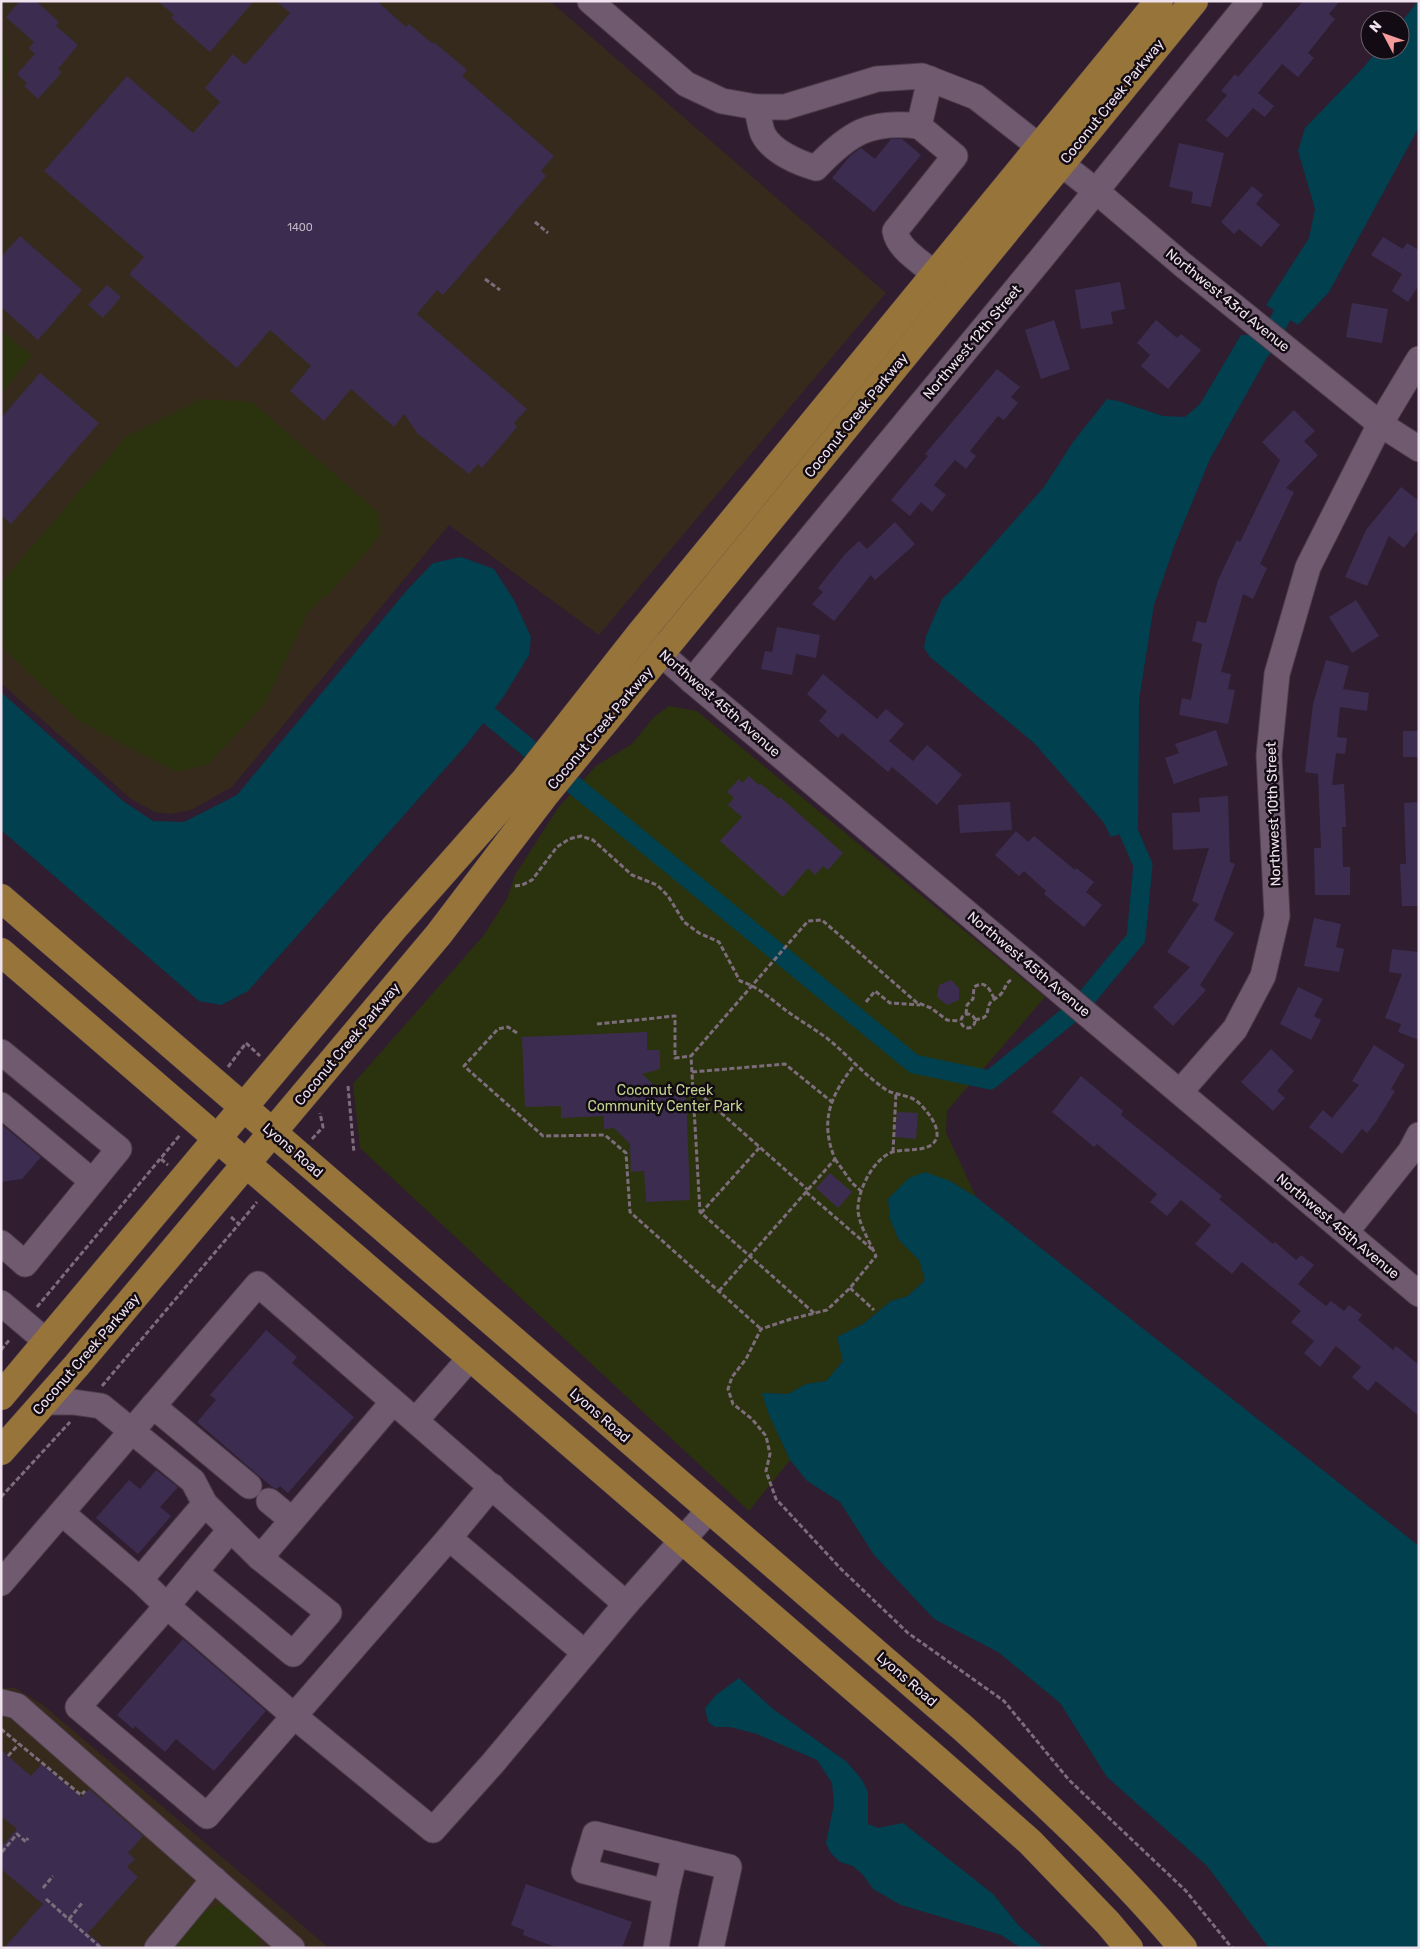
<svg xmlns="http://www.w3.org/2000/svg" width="1420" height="1949" font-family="Rubik,sans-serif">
<rect width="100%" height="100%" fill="#301d2f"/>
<g fill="#352a1b">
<path d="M1,1H550L886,293L599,635L449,525L232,787L191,810L170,814L155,812L131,799L1,683Z"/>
<path d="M1,1688H15L42,1704L329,1948H1Z"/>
</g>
<g fill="#2b330e">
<path d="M1,29C9,53 9,77 1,101Z"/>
<path d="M1,330L32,356L1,394Z"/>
<path d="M201,399L252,402L378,512L381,535L327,596L325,595L307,614L265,704L208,764L176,772L79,721L4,649L3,642L1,640V583L126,437Z"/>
<path d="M669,706L697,711L1045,997L947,1111L946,1132L976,1197L950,1181L888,1199L890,1219L899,1240L919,1260L925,1280L908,1296L891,1301L863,1324L837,1337L843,1361L826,1381L806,1384L788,1394L762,1393L769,1415L790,1460L749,1511L360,1148L353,1084L484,935L507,899L515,875L558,808L596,766L632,744L654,717Z"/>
<path d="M218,1905H227L250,1924L257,1934L259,1948H174C186,1934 200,1910 218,1905Z"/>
</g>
<g fill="#00404f">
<path d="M1418,1L1419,127L1329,292L1298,325L1266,305L1309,238L1315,209L1298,151L1305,128L1362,69L1378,50H1400V24Z"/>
<path d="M1241,335H1250L1270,352L1210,459L1175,544L1154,605L1139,700L1138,828L1111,837L1104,823L1034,743L930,657L924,648L926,636L942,599L960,582L1044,487L1073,442L1107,399L1118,401L1163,416L1185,417L1200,404Z"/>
<path d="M461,557L494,569L514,600L531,637L529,655L504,696L467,744L248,991L221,1005L199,1001L1,830V692L123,801L153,821L184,822L237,795L407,590L433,563Z"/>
<path d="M925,1172L950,1181L976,1197L1419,1546V1948H1269L1207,1866L1107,1777L1060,1703L998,1652L934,1619L874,1555L840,1502L807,1481L790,1460L769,1415L762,1393L788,1394L806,1384L826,1381L843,1361L837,1337L863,1324L891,1301L908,1296L925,1280L919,1260L899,1240L890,1219L888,1199L909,1178Z"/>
<path d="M739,1678L773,1709L847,1762L862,1780L868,1792V1824L878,1828L903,1823L993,1894L1019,1926L1044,1948H1021L1001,1935L901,1905L873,1889L863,1875L853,1866L840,1862L830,1852L826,1843L834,1804L832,1783L817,1760L757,1734L730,1727H715L708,1722L705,1708L716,1695Z"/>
</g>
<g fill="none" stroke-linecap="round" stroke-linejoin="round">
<g stroke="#00404f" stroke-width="19">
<path d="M1264,347L1295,293"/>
<path d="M470,700L914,1064L990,1080L1079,1007L1136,938L1143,865L1118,808"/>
</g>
</g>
<g fill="#3c2d50">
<path d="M20,1H36L59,22L56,26L78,45L58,69L62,72L38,99L24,86L27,83L17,74L35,54L29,48L34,42L6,17Z"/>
<path d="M158,1H254L210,52L171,18L174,15Z"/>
<path d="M276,1H377L406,27L409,24L433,44L434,42L467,70L462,76L554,156L541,171L546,176L459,277L443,295L437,290L417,314L527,409L514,423L517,427L482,468L478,464L469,474L417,433L404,414L394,427L351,389L324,421L290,391L311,366L270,330L237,368L129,274L144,257L44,171L127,76L193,133L220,102L205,88L233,54L245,65L290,13Z"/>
<path d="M1303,1H1340L1329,14L1335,19L1308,53L1314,58L1298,77L1282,64L1258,93L1274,106L1265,117L1253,108L1227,138L1206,120L1227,95L1221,91L1235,74L1238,77Z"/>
<path d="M891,139H902L921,155L874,212L832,178L850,156L858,150L861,148L875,159Z"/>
<path d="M1179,143L1224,153L1211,207L1191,203L1193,192L1169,187Z"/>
<path d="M1252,186L1263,195L1256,204L1280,225L1261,247L1239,229L1234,234L1221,222Z"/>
<path d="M20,236L82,290L38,340L1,307V257Z"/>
<path d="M1383,237L1403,249L1407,243L1419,250V285L1408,302L1392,291L1402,274L1371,255Z"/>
<path d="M1120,282L1125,309L1111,312L1113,324L1081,329L1075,290Z"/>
<path d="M107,285L121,297L103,318L88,305Z"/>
<path d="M1352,303L1388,309L1382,343L1346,337Z"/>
<path d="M1054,320L1070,369L1041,379L1025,330Z"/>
<path d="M1156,320L1177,338L1181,334L1201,350L1168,389L1141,366L1150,355L1137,343Z"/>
<path d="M997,369L1020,387L1011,397L1018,403L1004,420L998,416L970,451L976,456L966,469L955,460L934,485L946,495L932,512L921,502L910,516L891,500L928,456L925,454Z"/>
<path d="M40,373L99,423L11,524L1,515V418Z"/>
<path d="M1294,410L1315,431L1304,441L1318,455L1286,488L1294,492L1260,564L1267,568L1253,599L1243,594L1221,672L1231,674L1228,689L1235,690L1228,724L1179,715L1182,698L1191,700L1202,644L1192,641L1197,621L1206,623L1218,580L1237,540L1240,542L1280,460L1262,442Z"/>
<path d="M1401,487L1419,501V529L1404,548L1389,536L1367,586L1345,577L1366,530Z"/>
<path d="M895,522L915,544L875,580L871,575L834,621L812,604L823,592L818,588L845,554L859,541L867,549Z"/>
<path d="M1356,600L1379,636L1352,653L1329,617Z"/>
<path d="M777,627L820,635L816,658L796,654L792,675L761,669L765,651L772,652Z"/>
<path d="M1326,660L1349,666L1343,689L1369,693L1367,711L1340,707L1337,737L1347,738L1345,754L1336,753L1332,785L1344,784L1346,827H1342L1343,867H1350V895H1315L1314,848H1321L1318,774L1305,772L1313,704Z"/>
<path d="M823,674L877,719L886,709L904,724L889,741L913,761L927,745L962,775L937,805L892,767L888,772L842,733L838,738L819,721L827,711L807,694Z"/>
<path d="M1216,730L1228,765L1174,784L1165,758L1179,753L1175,744Z"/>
<rect x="1403" y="731" width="16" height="26"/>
<path d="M749,776L759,785L761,784L779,799L780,797L843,853L828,870L823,866L815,875L808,868L783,897L720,841L742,817L728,805L734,798L727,792L739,779L742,783Z"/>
<path d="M1228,796L1230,862L1235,864L1214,920L1234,933L1200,985L1206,990L1173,1026L1153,1007L1190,967L1167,952L1199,904L1192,901L1209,848L1173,850L1172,813L1200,812L1199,798Z"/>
<path d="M1010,802L1012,830L960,833L958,805Z"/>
<path d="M1419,802V906H1402L1400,864H1406L1404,803Z"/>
<path d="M1016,831L1028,842L1034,836L1075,870L1076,868L1094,882L1086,892L1102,905L1084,927L1044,894L1046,891L1024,871L1019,876L995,855Z"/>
<path d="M1314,918L1341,924L1336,947L1344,949L1339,972L1304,966Z"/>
<path d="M1392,949L1419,952V1040L1398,1032L1401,1024L1385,1018L1402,974L1389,972Z"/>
<path d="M951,980L959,988V1000L947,1005L937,997L939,985Z"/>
<path d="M1298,987L1323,999L1314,1016L1321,1020L1311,1040L1280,1024Z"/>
<path d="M647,1032V1050H660V1069L642,1074L666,1096L686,1095L690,1200L646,1202L644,1171L631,1172L630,1144L614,1128L604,1129V1116L561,1118V1106L525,1107L522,1037Z"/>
<path d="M1374,1045L1405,1065L1391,1089L1395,1091L1376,1122L1367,1133L1362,1129L1342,1154L1309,1127L1323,1110L1332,1118L1359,1085L1352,1081Z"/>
<path d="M1271,1049L1294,1071L1277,1091L1285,1098L1273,1111L1241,1082Z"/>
<path d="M1081,1076L1123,1111L1121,1115L1222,1196L1219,1199L1273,1244L1275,1242L1296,1260L1301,1255L1314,1265L1298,1284L1326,1306L1331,1301L1344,1311L1349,1305L1362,1315L1358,1320L1393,1350L1396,1346L1419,1365V1416L1376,1381L1368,1391L1352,1377L1361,1367L1336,1346L1320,1367L1304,1353L1314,1341L1291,1322L1301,1311L1242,1262L1232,1274L1195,1244L1211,1225L1181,1200L1167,1216L1150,1202L1157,1194L1097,1144L1094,1147L1052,1112Z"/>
<path d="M897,1112L918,1113L916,1139L895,1137Z"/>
<path d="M1,1124L41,1157L22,1179L1,1182Z"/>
<path d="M830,1173L852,1192L838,1208L816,1188Z"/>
<path d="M266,1330L297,1357L292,1363L354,1417L288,1493L280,1486L277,1489L272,1487L197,1422L216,1400L210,1395Z"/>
<path d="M156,1470L178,1487L160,1507L171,1516L138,1554L96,1518L129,1480L140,1489Z"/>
<path d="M183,1639L266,1711L214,1771L176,1739L165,1752L135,1726L133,1729L117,1715Z"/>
<path d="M1,1750L31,1776L42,1764L82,1797L89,1789L143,1836L128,1853L135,1859L127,1867L138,1877L88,1933L105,1948H4L43,1904L1,1869V1847L17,1829L1,1816Z"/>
<path d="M526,1884L632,1922L622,1948H558L523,1935L524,1930L511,1925Z"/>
</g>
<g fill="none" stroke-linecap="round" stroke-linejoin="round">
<g stroke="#4c3c4b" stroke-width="27">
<g id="minor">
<path d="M590,1L686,84L722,101L756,107H785L877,79L922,76L976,97L1096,191L1183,265L1380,424L1419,449"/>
<path d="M930,79L919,126L955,156L895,231C898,249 921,262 935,274"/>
<path d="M756,107C759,116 760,127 763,134C772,152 799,163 816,168C849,133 870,120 919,126"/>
<path d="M646,640L692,681L1419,1294"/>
<path d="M692,681L1040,260L1250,1"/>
<path d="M1,1052L119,1149L25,1264L1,1243"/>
<path d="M1180,1092L1235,1029L1263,976L1277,916L1269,755L1277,674L1308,567L1380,424L1419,359"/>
<path d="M1,1105L92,1181"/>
<path d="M1346,1232L1410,1152L1419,1135"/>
<path d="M1,1303L47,1342"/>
<path d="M45,1402H73L101,1406L193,1481L205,1504L260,1558L393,1402"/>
<path d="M153,1406L249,1486"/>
<path d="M416,1420L470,1358"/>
<path d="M269,1501L292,1520"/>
<path d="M62,1513L140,1580L167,1606L78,1707L207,1816L449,1538L492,1486"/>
<path d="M449,1538L585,1653"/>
<path d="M195,1572L231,1529"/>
<path d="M140,1580L205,1504"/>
<path d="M1,1583L258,1284L626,1604L493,1763L433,1830L294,1716L167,1606L195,1572L293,1654L329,1613L260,1558"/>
<path d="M626,1604L710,1509"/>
<path d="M1,1702L17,1706L292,1948"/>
<path d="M666,1892L675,1854L729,1867L711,1948"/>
<path d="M157,1948L214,1879"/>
<path d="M656,1948L666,1892L584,1871L595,1834L675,1854"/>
</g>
</g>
<g stroke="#4c3c4b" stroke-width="29">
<g id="major">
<path d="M1,898L963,1728C1040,1798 1116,1868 1183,1948"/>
<path d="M1,952L935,1758L1030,1842L1108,1923L1129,1948"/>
<path d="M1,1396L394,928L525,780L640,634L1159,1"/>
<path d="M1,1451L77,1365L439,934L544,796L1194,1"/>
</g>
</g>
<g stroke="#7d6d7c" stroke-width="3" stroke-dasharray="5 2.5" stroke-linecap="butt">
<path d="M535,222L548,233"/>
<path d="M485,279L500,290"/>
<path d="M515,886L522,885L532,880L557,847L569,839L581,836L593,840L632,875L657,885L668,896L684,922L699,933L719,942L740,981C757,986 770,998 784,1009C800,1021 819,1031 834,1044C850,1058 866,1076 885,1089C895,1096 910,1094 919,1103C927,1111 938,1124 937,1136C933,1155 903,1147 890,1153C873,1161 859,1188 858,1207C857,1222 870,1242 876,1256L850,1288L827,1310L791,1319L761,1329L746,1359L732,1377L728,1389L733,1404L752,1419L766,1436L770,1454L766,1471L776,1499L841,1569L908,1633L1004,1701L1069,1780L1186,1891L1232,1948"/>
<path d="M866,1002L875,991L890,1003L920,1005"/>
<circle cx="968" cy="1021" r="7"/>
<path d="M966,1014L967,1005L973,999L974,987C985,980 989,988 994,998"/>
<path d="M975,1020L983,1018L987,1015C989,1000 990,1003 1000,995C1006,989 1005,982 1013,979"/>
<path d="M597,1024L675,1016V1058L691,1056"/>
<path d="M517,1033L508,1027L498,1029L464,1066L543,1136L605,1135L626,1153L630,1212L761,1329"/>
<path d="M228,1067L246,1043L260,1056"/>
<path d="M692,1072L785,1064L832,1102"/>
<path d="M348,1086L354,1153"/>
<path d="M693,1088L808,1190"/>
<path d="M312,1139L323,1127L320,1113"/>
<path d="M893,1152L896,1093"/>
<path d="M161,1159L168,1165"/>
<path d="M835,1159L852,1183L861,1191"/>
<path d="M806,1192L873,1250"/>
<path d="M701,1213L760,1147"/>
<path d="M231,1217L239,1224L257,1202"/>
<path d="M850,1288L874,1310"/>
<path d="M719,1291L835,1159C819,1120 831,1095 855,1064"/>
<path d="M37,1307L180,1135"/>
<path d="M814,1313L700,1212L691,1056L808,921L822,920L916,1002L931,1008L947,1020L960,1021"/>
<path d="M1,1350L10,1339"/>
<path d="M102,1386L239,1224"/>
<path d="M1,1497L70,1422"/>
<path d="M1,1729L81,1795L85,1791"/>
<path d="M8,1756L19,1744"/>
<path d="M2,1852L17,1834L26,1842L28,1838"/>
<path d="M43,1888L53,1876"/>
<path d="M46,1899L101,1948"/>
<path d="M69,1919L83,1902"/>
</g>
<use href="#minor" stroke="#705a6f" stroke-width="25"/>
<use href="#major" stroke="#977439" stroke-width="28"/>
</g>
<g text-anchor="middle" stroke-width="5" stroke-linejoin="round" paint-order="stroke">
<g font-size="11" fill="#c3b6c7">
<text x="300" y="231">1400</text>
</g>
<g font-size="14" fill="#f0e3ef" stroke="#130b13">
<text transform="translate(1112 101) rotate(-51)" y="5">Coconut Creek Parkway</text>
<text transform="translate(1228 300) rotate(39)" y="5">Northwest 43rd Avenue</text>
<text transform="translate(972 342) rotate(-50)" y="5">Northwest 12th Street</text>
<text transform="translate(856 415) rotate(-51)" y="5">Coconut Creek Parkway</text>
<text transform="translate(720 703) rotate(41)" y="5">Northwest 45th Avenue</text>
<text transform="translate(600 728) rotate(-50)" y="5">Coconut Creek Parkway</text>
<text transform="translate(1273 814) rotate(-92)" y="5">Northwest 10th Street</text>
<text transform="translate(1029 964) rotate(40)" y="5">Northwest 45th Avenue</text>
<text transform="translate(347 1044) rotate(-50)" y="5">Coconut Creek Parkway</text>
<text transform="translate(293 1150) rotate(41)" y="5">Lyons Road</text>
<text transform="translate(1338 1226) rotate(40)" y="5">Northwest 45th Avenue</text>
<text transform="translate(86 1354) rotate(-49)" y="5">Coconut Creek Parkway</text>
<text transform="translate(600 1415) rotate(41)" y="5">Lyons Road</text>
<text transform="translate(907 1679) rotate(41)" y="5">Lyons Road</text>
</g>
<g font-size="14" fill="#c1d28d" stroke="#130b13">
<text x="665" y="1095">Coconut Creek<tspan x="665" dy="16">Community Center Park</tspan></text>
</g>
</g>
<rect width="1420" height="1949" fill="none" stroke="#f0e3ef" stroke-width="5"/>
<g transform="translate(1385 35) rotate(311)"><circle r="24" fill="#130b13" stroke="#6b616b"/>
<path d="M0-4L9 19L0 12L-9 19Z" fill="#f59b9b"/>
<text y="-8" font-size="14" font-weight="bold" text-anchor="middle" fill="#f0e3ef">N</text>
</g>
</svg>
